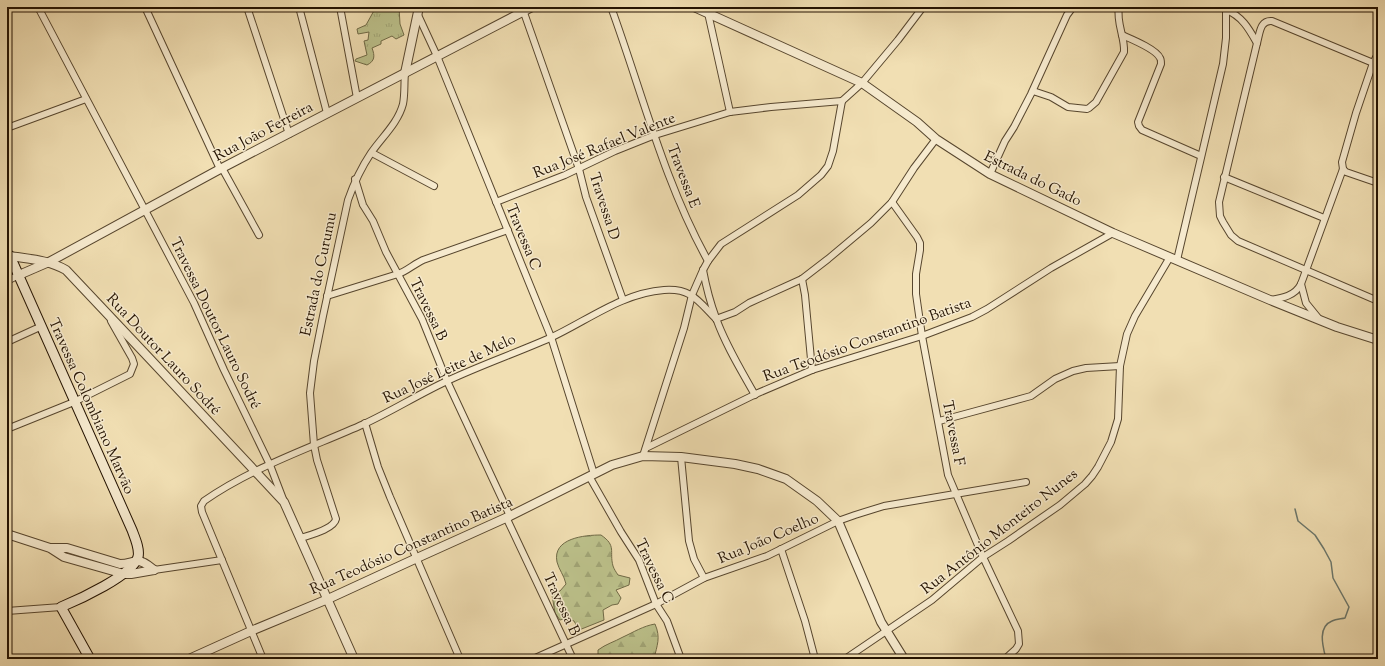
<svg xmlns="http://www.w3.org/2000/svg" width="1385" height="666" font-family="'Sorts Mill Goudy',serif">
<defs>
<pattern id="grass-tufts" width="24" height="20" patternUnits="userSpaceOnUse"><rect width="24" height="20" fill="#bcc18b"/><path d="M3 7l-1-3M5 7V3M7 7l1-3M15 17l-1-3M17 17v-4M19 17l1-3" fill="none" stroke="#a1a576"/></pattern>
<pattern id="forest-firs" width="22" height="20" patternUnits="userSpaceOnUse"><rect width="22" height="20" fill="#bcc18b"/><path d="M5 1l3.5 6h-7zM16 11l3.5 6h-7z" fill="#a1a576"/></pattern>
</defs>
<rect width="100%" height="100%" fill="#f1dfb3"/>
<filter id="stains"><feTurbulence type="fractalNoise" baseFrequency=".005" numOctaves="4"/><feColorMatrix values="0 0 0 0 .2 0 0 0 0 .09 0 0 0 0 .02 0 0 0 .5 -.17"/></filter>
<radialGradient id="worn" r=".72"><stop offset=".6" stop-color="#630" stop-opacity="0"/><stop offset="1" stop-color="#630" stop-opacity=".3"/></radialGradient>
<path fill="url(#grass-tufts)" stroke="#706a46" d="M376,7H399L400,24L404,35L396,39L392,36L381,41V44L372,48C375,56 375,61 367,65L355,61L356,59L367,55L364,41L368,40L369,32L358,34L357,29L366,25Z"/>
<g fill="url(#forest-firs)" stroke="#706a46">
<path d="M601,535C617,546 609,551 613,566C614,569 616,572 618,575L630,578L629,585L616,590L621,598L618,604L612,605L603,610L604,620L579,630L574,621L567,618L560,620L555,613L552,595L560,591L566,584C564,575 559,570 557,562C552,538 585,535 601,535Z"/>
<path d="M655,624C661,638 657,645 654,659H598V650C606,644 614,642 623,637C634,632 643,626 655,624Z"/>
</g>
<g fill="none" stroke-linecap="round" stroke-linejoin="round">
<path stroke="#6c786d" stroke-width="1.5" d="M1295,509L1298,521L1315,535L1324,549L1331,562L1333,578L1349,607L1345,618C1341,619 1336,619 1332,621C1317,627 1323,647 1326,659"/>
<g stroke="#57462e" stroke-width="8">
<g id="minor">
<path d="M38,7L194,303L224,370L270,465L283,499"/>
<path d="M145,7L220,169"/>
<path d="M247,7L289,134"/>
<path d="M299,7L327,113"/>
<path d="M340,7L357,98"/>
<path d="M522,7L579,169L586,197L623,300"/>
<path d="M611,7C642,92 664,182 708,261"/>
<path d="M1226,10C1242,16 1249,29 1257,43"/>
<path d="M708,13L730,112"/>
<path d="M418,15L437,56L551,337L594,474"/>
<path d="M1122,35C1131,39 1156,49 1160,58C1161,59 1161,63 1161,64L1138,122L1139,126L1142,130L1201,156"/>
<path d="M1378,65L1272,21C1261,20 1260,31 1258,39L1219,202L1220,216L1223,222L1231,235L1238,241L1378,301"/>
<path d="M1033,91L1051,97L1068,107L1087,109L1089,108L1096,102L1124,52C1125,37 1116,23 1119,7"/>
<path d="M7,128L86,99"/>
<path d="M372,153L434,186"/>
<path d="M222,168L259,235"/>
<path d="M1343,169L1346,172L1378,183"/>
<path d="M990,174L1005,141L1014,127L1031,94L1067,15L1073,7"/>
<path d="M1224,177L1324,218"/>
<path d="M355,179L363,205L373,221L386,252L422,319L447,381L510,516"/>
<path d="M496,202L565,175L615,151L655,135L730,112L771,107L842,101"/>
<path d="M892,202L917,237L920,243V250L916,274V294L922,336L948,475L983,557L1018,631L1019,644L1016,649L1005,659"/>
<path d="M7,248L10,256"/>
<path d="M1177,260L1223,64L1226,38V7"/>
<path d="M703,270C706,286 710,302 716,318C725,344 741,370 755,395"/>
<path d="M802,279L805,295L812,370"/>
<path d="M7,281L19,275"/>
<path d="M1301,284L1306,303L1319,319"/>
<path d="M327,296L398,274C407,271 414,264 423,260L508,230"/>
<path d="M1270,300C1282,298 1295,296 1301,284L1343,169L1342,162L1356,113L1373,63L1378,54"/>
<path d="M716,319L735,312L749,303L802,279L828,259L871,223L892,202L914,168L936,139"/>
<path d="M7,342L42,326"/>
<path d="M939,421L1031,396L1055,379L1073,371L1086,368L1120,366"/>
<path d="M365,423L378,467L390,497L460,659"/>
<path d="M7,429L74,402L130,374L134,364L132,358L111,321"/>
<path d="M646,448L758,393L812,370L922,336L972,317L987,309L1051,268L1113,233"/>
<path d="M643,456L684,328L692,295L703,270L708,261L721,244L798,195L821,175L828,166L833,151L842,101L862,83L898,40L923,7"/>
<path d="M681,457L689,541L694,559L704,578"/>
<path d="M589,476L621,532L639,560L656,604L667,621L681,659"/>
<path d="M506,517L573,659"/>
<path d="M301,538C310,535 334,529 336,519L317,460L314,445L310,393L314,361L323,316L348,200C354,183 361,168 371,153C382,137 398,123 403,104C405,94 404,83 405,73"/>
<path d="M781,549L805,621L815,659"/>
<path d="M154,570L222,560"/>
<path d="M7,611L61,607"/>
<path d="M263,659L202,512L201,506L204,501C253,467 310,448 364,424C392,411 419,394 447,381C481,365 516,353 550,338C587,321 622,293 664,290C692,288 698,301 716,319"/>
<path d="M533,659L656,604L704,578L767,556L838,521L855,515L884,506L1026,482"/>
<path d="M845,659L932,600L983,557L1008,541L1060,505L1085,484L1092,476L1098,467L1111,442L1118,419L1120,366L1127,334L1135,316L1170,257"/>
</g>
</g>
<g stroke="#57462e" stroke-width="10">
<g id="tertiary">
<path d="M694,7L862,83L917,122L936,139L990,174L1113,233L1270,300L1337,327L1378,340"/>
<path d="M405,73L419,7"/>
<path d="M10,256C29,259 49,260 66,270L150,359L284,502L354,659"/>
<path d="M19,275L49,262L222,168L532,7"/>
<path d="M7,534L50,548L64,557L124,574H131L154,570"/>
<path d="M51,548H67L120,564C127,564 131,562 137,561C143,560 150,567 154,570"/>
<path d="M189,659L251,631L328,599L417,558L510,516L612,465L643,456L681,457L735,464L758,469L786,479L817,501L838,521L881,622L904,659"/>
</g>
</g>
<g stroke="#241302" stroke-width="11">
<path id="secondary" d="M7,255L10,256L132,530C135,538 140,549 138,557C133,575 78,600 61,607L90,659"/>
</g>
<use href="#minor" stroke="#f6eace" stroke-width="6"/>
<use href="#tertiary" stroke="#f6eace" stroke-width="8"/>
<use href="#secondary" stroke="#f6eace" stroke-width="9"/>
</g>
<g text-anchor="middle" stroke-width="3" stroke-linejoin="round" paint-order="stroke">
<g font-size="15" fill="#241302" stroke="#f6eace">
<text transform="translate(263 131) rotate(-28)" y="5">Rua João Ferreira</text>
<text transform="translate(604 145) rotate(-22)" y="5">Rua José Rafael Valente</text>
<text transform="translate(684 176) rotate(69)" y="5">Travessa E</text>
<text transform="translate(1033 178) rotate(26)" y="5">Estrada do Gado</text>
<text transform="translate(605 206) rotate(72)" y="5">Travessa D</text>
<text transform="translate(524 237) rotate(68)" y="5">Travessa C</text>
<text transform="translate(318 274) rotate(-78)" y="5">Estrada do Curumu</text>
<text transform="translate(429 309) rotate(64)" y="5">Travessa B</text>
<text transform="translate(216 323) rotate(64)" y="5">Travessa Doutor Lauro Sodré</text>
<text transform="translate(867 339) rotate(-20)" y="5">Rua Teodósio Constantino Batista</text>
<text transform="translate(164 354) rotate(47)" y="5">Rua Doutor Lauro Sodré</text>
<text transform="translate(449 368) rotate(-25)" y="5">Rua José Leite de Melo</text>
<text transform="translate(92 406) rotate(66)" y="5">Travessa Colombiano Marvão</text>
<text transform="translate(954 433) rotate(79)" y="5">Travessa F</text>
<text transform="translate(999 531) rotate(-38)" y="5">Rua Antônio Monteiro Nunes</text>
<text transform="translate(768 538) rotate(-23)" y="5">Rua João Coelho</text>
<text transform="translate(411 545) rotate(-24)" y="5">Rua Teodósio Constantino Batista</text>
<text transform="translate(655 571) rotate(64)" y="5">Travessa C</text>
<text transform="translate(562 604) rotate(65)" y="5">Travessa B</text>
</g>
</g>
<rect width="1385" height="666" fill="none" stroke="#f1dfb3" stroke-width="24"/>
<rect x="8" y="8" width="1369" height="650" fill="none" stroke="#241302" stroke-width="2"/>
<rect x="12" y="12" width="1361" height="642" fill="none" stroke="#241302"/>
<rect width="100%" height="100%" filter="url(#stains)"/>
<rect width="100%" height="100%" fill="url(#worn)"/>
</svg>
